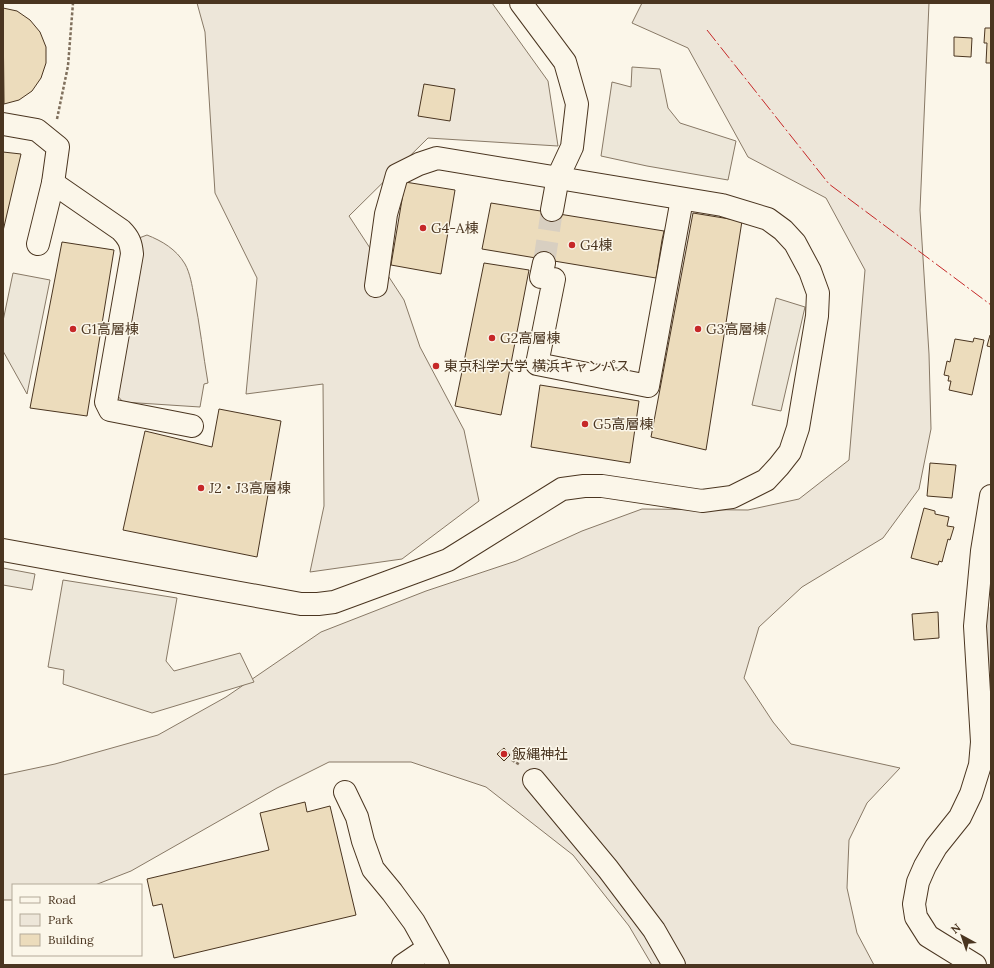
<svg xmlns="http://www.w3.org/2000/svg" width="994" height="968" font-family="Lora,'Noto Sans JP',serif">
<rect width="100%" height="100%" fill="#fbf6e9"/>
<g fill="#ede6d9" stroke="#887966">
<path d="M197,3H492L548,81L558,146L428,138L349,216L404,300L420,347L464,430L479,501L402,559L310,572L324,506L323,384L246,394L257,278L215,193L205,32Z"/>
<path d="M642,3H929L920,210L929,354L931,429L919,489L883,538L802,587L759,627L744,678L773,722L791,744L900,768L867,803L849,840L847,888L857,933L874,965H652L629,926L573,855L486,787L411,762H329L277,788L131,871L95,885H13V900H3V775L55,764L158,735L226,697L321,632L426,591L516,561L582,531L642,509L748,510L799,499L849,460L865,270L826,198L748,157L688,48L632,23Z"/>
<path d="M147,235C162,241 176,249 185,264C190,273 192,285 194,296C200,325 203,354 208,383L204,384L200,407L123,402L116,394L139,238Z"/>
</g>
<g fill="#ede7d9" stroke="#887966">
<path d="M632,67L660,69L668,108L680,123L736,141L728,180L647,166L601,156L612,82L631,87Z"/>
<path d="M13,273L50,280L27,394L3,351V321Z"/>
<path d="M776,298L805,307L781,411L752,405Z"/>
<path d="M3,568L35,574L32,590L3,585Z"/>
<path d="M63,580L177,598L166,661L174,671L240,653L254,682L152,713L63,684L64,670L48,667Z"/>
</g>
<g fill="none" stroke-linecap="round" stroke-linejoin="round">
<path stroke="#dcd4c6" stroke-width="6" d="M987,609L989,662L991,667"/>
</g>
<g fill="#ecdcbc" stroke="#4a3520">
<path d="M3,8L17,11L30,20L40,32L46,47V63L41,78L32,91L19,100L4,104Z"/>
<path d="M985,28H991V63H986L987,43H984Z"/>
<path d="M954,37L972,38L971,57L954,56Z"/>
<path d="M424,84L455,89L450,121L418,116Z"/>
<path d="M3,152L21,154L3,231Z"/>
<path d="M405,182L455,190L441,274L391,265Z"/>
<path d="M491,203L664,231L662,240L656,278L482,249Z"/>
<path d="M693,213L742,221L706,450L651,437Z"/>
<path d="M62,242L114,250L87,416L30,408Z"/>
<path d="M484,263L529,270L501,415L455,406Z"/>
<path d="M990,335L991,336V347L987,346Z"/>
<path d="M974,338L984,340L972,395L949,390L951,381H948L949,376L944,375L947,361L950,362L955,339L973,342Z"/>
<path d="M540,385L639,401L630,463L531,447Z"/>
<path d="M219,409L281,421L257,557L123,530L145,431L212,447Z"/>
<path d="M930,463L956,465L952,498L927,496Z"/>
<path d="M924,508L935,511V514L949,517L947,526L954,527L950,540L948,539L942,562L939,561L938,565L911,558Z"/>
<path d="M938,612L939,638L914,640L912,614Z"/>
<path d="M504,748L510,755L504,761L497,754Z"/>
<path d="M305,802L307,812L330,806L356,915L174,958L162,904L153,906L147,879L269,850L260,813Z"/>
</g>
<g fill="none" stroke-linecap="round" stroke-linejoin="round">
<path stroke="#d8cfc1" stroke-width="22" stroke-dasharray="22 11" stroke-linecap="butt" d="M544,263L552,210"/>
<g stroke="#4a3520" stroke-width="24">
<g id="minor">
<path d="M521,3L565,62L577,104L572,147L558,177L552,210"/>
<path d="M3,124L37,130L58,147L53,183L38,244"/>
<path d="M53,183L121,230C129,238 131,243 132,254L106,402L110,410L192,426"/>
<path d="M544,263L541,277L554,279L537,364L648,386L682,199"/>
<path d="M3,550L301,604H318L334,602L448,560L562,489L584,486H602L702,501L732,497L766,480L779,466L790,452L798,428L817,316L818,293L810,271L795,243L783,230L768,219L722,205L437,158L419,164L397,175L386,214L376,286"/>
<path d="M534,780L608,869L654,930L674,965"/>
<path d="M345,792L357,817L363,841L373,869L392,892L414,922L438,965"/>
<path d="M403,965L428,948"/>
<path d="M975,965L928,936L916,917L914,904L918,882L925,866L936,847L960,817L971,794L980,765L982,742L975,626L982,551L991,496"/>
</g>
</g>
<g stroke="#7f6f5c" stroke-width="2.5" stroke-dasharray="3 2" stroke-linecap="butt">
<path d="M57,119L68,66L73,3"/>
<path d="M512,760L520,765"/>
</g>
<use href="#minor" stroke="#fbf6e9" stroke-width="22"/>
<path stroke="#c62828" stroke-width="1" stroke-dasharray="14 3 2 3" stroke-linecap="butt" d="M707,30L829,184L991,305"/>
</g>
<g fill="#c62828" stroke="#fbf6e9" stroke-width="1.5">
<circle cx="423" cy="228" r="4"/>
<circle cx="572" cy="245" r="4"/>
<circle cx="73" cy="329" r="4"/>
<circle cx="698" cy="329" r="4"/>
<circle cx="492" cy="338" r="4"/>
<circle cx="436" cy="366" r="4"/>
<circle cx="585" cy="424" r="4"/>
<circle cx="201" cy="488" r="4"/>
<circle cx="504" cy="754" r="4"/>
</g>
<g text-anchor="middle" stroke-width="3" stroke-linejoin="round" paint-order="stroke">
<g font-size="14" fill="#4a3520" stroke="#fbf6e9" text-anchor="start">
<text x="431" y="233">G4-A棟</text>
<text x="580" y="250">G4棟</text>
<text x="81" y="334">G1高層棟</text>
<text x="706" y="334">G3高層棟</text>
<text x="500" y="343">G2高層棟</text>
<text x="444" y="371">東京科学大学 横浜キャンパス</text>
<text x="593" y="429">G5高層棟</text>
<text x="209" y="493">J2・J3高層棟</text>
<text x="512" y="759">飯縄神社</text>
</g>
</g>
<rect width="994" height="968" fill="none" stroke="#4a3520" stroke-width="8"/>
<rect x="12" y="884" width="130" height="72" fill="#fbf6e9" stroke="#b4a999"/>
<rect x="20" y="897" width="20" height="6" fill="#fbf6e9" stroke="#b4a999"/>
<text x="48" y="904" font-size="12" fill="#4a3520">Road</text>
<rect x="20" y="914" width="20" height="12" fill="#ede6d9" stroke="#b4a999"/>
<text x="48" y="924" font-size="12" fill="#4a3520">Park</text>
<rect x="20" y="934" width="20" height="12" fill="#ecdcbc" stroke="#b4a999"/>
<text x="48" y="944" font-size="12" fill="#4a3520">Building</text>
<g transform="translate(962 936) rotate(320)" stroke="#fbf6e9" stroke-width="3" paint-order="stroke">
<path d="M0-3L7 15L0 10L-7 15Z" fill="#4a3520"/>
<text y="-6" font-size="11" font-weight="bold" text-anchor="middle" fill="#4a3520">N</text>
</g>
</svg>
